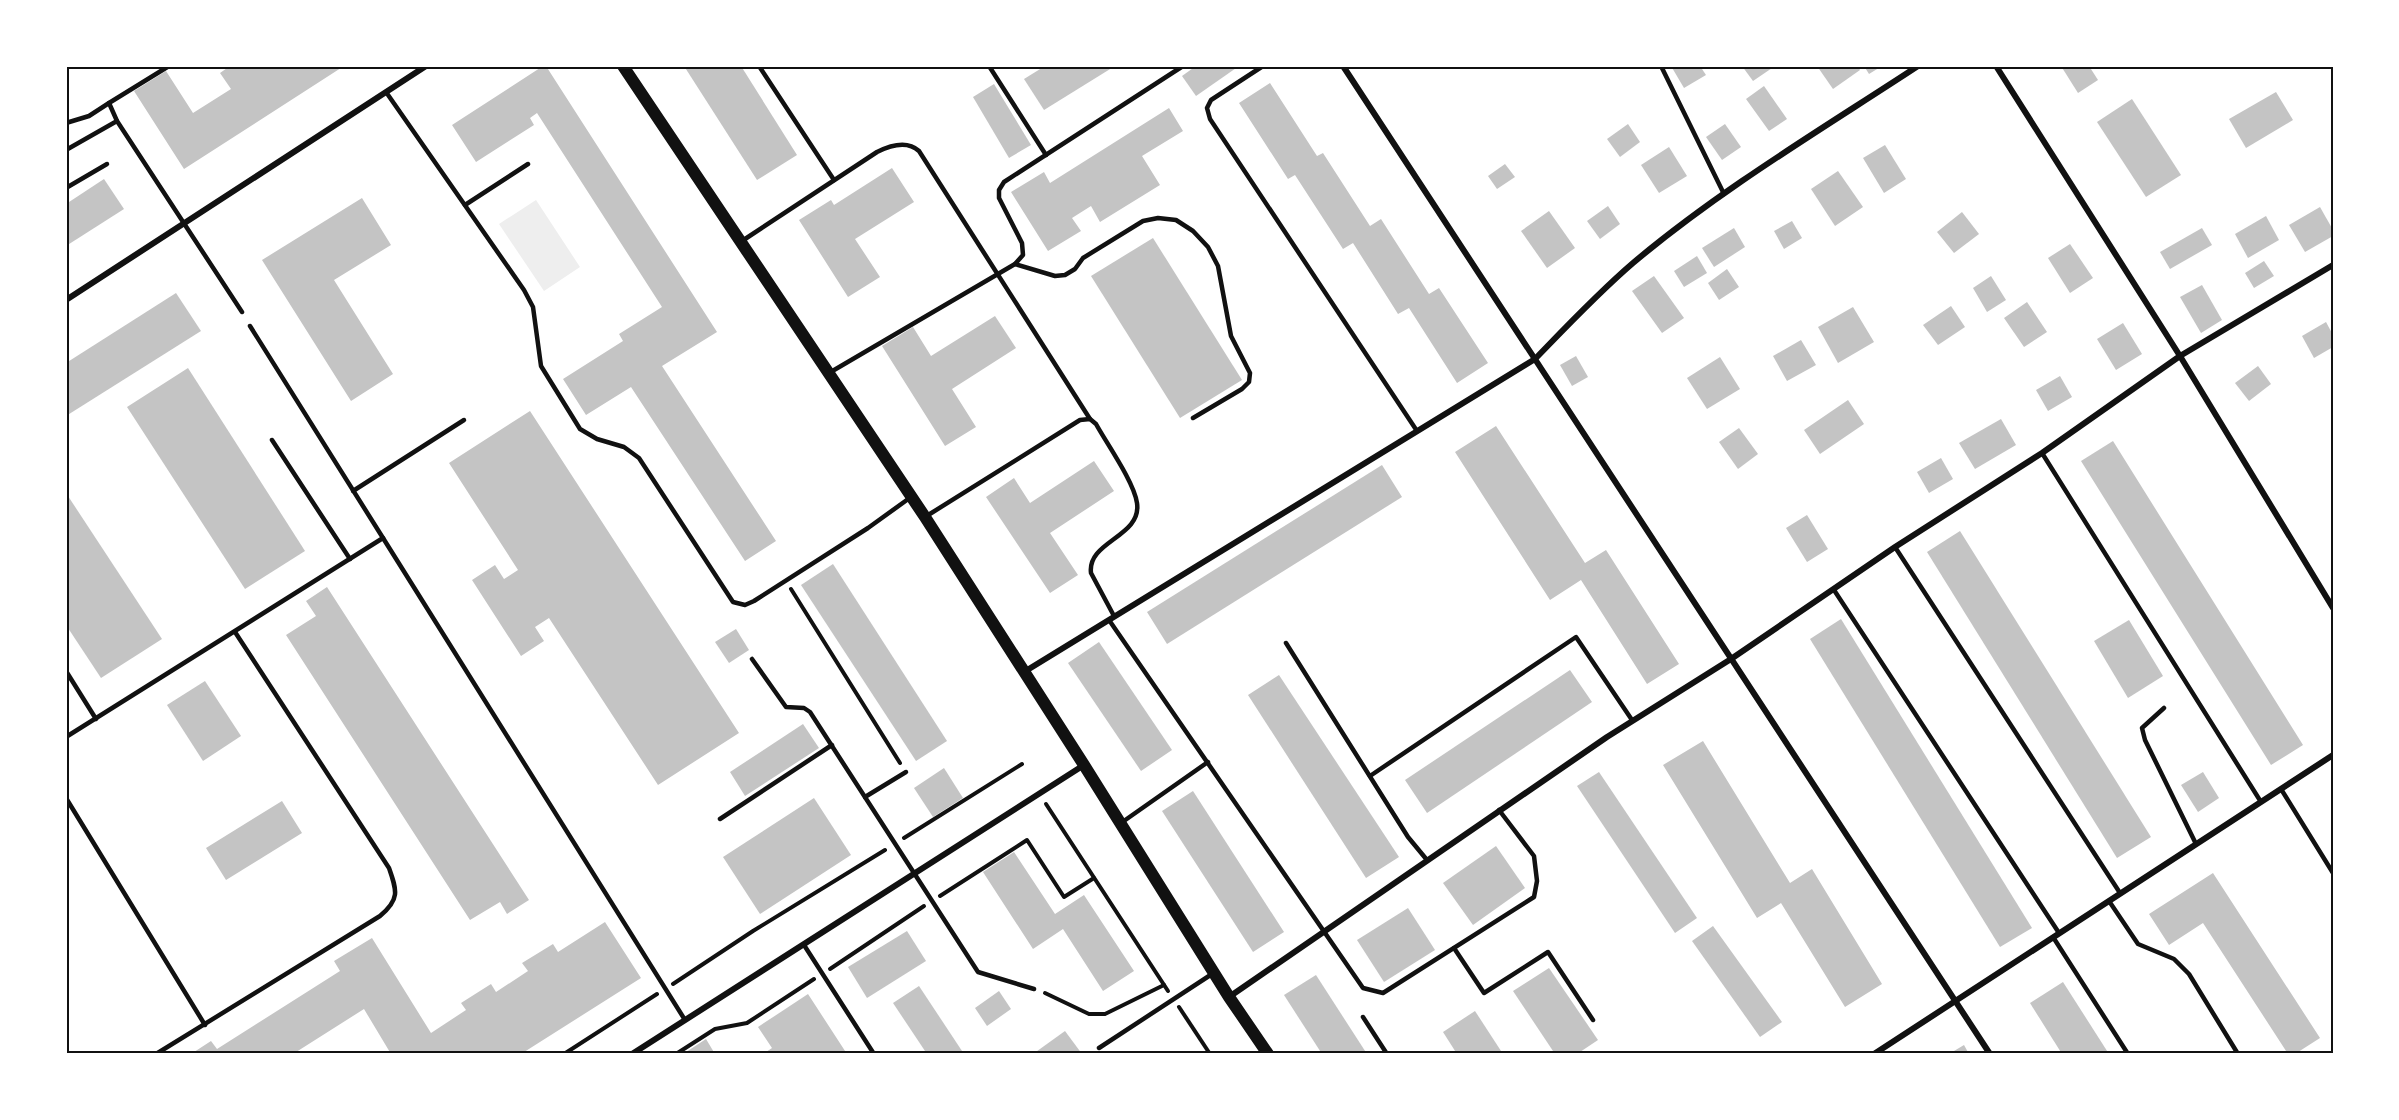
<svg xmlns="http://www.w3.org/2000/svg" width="2399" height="1120" font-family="Montserrat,sans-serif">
<rect width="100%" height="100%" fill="#fff"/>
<path fill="#eee" d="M536,200L580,267L544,291L499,224Z"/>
<g fill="#c4c4c4">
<path d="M230,66H344L184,169L134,91L166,71L193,113L231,89L220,73Z"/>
<path d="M543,66H546L717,332L662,366L776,541L745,561L631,387L586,415L563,379L623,341L619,334L662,307L537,113L530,118L534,125L476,162L452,125Z"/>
<path d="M684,66H741L797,155L757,180Z"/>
<path d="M1045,66H1115L1044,110L1024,79Z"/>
<path d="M1196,66H1239L1196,96L1182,76Z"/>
<path d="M1671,66H1700L1706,75L1684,88Z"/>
<path d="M1742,66H1775L1753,81Z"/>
<path d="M1817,66H1858L1860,70L1833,89Z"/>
<path d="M1864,66H1882L1869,74Z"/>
<path d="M2061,66H2089L2098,80L2078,93Z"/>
<path d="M1270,83L1317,156L1323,153L1370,226L1381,219L1429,294L1439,288L1488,363L1457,383L1409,308L1398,314L1353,243L1343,249L1295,175L1288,179L1239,103Z"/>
<path d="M994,84L1031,145L1009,158L973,97Z"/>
<path d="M1764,86L1787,119L1769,131L1746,99Z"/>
<path d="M2276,92L2293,120L2246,148L2229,119Z"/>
<path d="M2132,99L2181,175L2146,197L2097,122Z"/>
<path d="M1169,108L1183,131L1142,156L1160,185L1100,222L1091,206L1072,218L1081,231L1048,251L1011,192L1044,172L1050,183Z"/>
<path d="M1628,124L1640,142L1620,157L1607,139Z"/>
<path d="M1725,124L1741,147L1722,160L1706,137Z"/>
<path d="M1885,145L1906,179L1884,193L1863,158Z"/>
<path d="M1669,147L1687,176L1659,193L1641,165Z"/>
<path d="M1505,164L1515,177L1497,189L1488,176Z"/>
<path d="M892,168L914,202L855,239L880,277L848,297L799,220L831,200L834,205Z"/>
<path d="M1838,171L1863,207L1835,226L1811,189Z"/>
<path d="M104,179L124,209L66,246V204Z"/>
<path d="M362,198L391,245L334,280L393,374L351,401L262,260Z"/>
<path d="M1608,206L1620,224L1600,239L1587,221Z"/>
<path d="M2320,207L2333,230V236L2305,252L2289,225Z"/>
<path d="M1549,211L1575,248L1547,268L1521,231Z"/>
<path d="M1962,212L1979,234L1954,253L1937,232Z"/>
<path d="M2266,216L2279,240L2248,258L2235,234Z"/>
<path d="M1792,221L1802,238L1784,249L1774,231Z"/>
<path d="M1734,228L1745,247L1714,267L1702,248Z"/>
<path d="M2202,228L2212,245L2170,269L2160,252Z"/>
<path d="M1153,238L1242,380L1180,418L1091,276Z"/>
<path d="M2070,244L2093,278L2070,293L2048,258Z"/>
<path d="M1697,256L1707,273L1684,287L1674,271Z"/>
<path d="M2264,261L2274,276L2254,288L2245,273Z"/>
<path d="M1727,269L1739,287L1719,300L1708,283Z"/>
<path d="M1654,276L1684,318L1662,333L1632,291Z"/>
<path d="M1991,276L2006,300L1987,312L1973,288Z"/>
<path d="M2202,285L2222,320L2201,333L2180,297Z"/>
<path d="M176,293L201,331L66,416V363Z"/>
<path d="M2027,302L2047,332L2024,347L2004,318Z"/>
<path d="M1951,306L1965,327L1938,345L1923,325Z"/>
<path d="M1853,307L1874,342L1838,363L1818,327Z"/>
<path d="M995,316L1016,348L952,389L976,427L945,446L882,346L913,327L931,356Z"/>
<path d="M2326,322L2333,335V347L2314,358L2302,336Z"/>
<path d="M2123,323L2142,354L2116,370L2097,339Z"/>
<path d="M1801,340L1816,365L1787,381L1773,356Z"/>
<path d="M1576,356L1588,377L1572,386L1560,365Z"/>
<path d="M1720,357L1740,389L1707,409L1687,378Z"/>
<path d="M2258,366L2271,384L2249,401L2235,383Z"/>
<path d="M188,368L305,551L245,589L127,407Z"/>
<path d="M2060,376L2072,397L2048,411L2036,390Z"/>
<path d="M1848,400L1864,424L1820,454L1804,430Z"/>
<path d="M530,411L739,733L658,785L549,618L535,627L544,641L521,656L472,580L495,565L504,579L518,570L449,463Z"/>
<path d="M2001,419L2016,445L1975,469L1959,443Z"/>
<path d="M1496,426L1585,563L1606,550L1679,664L1647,684L1581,580L1550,600L1455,452Z"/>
<path d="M1739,428L1758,454L1738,469L1719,442Z"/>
<path d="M2113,441L2303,745L2271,765L2081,461Z"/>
<path d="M1941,458L1953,479L1929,493L1917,472Z"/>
<path d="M1094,461L1114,491L1050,533L1078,575L1050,593L986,497L1014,478L1030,503Z"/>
<path d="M1382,465L1402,497L1167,644L1147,612Z"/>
<path d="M66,493L162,639L101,678L66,625Z"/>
<path d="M1807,515L1828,549L1807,562L1786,528Z"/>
<path d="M1960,531L2151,837L2117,858L1927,552Z"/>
<path d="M833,564L947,741L916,761L801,585Z"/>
<path d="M327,587L529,900L507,914L500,902L470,920L286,635L316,616L306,601Z"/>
<path d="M1841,619L2032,928L2000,947L1810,639Z"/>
<path d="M2129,620L2163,676L2128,698L2094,641Z"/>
<path d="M736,629L749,650L729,663L715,642Z"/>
<path d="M1099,642L1172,750L1141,771L1068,663Z"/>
<path d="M1570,670L1592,702L1427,813L1405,780Z"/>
<path d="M1279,675L1399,857L1366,878L1248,695Z"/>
<path d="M205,681L241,736L203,761L167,705Z"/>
<path d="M803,724L819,748L745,796L730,772Z"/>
<path d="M1703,741L1790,883L1812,869L1882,984L1845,1007L1781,903L1757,918L1663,765Z"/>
<path d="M944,768L963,798L933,817L914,788Z"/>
<path d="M1599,772L1697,918L1675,933L1577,786Z"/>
<path d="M2203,772L2219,798L2198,812L2181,785Z"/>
<path d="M1193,791L1284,932L1253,952L1162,811Z"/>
<path d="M814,798L851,855L760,914L723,857Z"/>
<path d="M282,801L302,833L226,880L206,848Z"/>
<path d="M1496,846L1525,888L1473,925L1443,883Z"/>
<path d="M1014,852L1055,914L1084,895L1134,971L1103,991L1063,929L1033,949L983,872Z"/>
<path d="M2213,873L2320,1038L2295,1054H2288L2203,923L2169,945L2149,914Z"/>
<path d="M1408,908L1435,950L1384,982L1357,940Z"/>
<path d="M605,922L641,978L521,1054H391L364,1009L293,1054H191L211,1041L217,1049L340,971L334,961L372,938L431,1033L466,1010L461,1003L491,984L496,992L528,971L522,963L553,944L558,952Z"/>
<path d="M1713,926L1782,1022L1760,1037L1692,941Z"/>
<path d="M907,931L926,961L867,998L848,967Z"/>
<path d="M1549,968L1598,1040L1577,1054H1555L1513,991Z"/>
<path d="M1316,975L1367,1054H1322L1284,995Z"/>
<path d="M2063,982L2109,1054H2062L2030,1003Z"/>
<path d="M919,986L964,1054H927L893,1003Z"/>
<path d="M999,991L1011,1009L987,1026L975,1008Z"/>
<path d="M808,994L847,1054H763L772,1048L758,1027Z"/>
<path d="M1475,1011L1503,1054H1457L1443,1032Z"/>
<path d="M1065,1031L1082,1054H1033Z"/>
<path d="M706,1039L715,1054H683Z"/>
<path d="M1964,1045L1969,1054H1949Z"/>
</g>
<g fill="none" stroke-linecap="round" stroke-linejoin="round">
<g stroke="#111" stroke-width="4">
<path d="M791,589L900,763"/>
<path d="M1046,804L1168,991"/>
<path d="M904,838L1022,764"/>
<path d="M940,896L1027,840L1064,897L1094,878"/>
<path d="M830,969L924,906"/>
<path d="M673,984L753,931L885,850"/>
<path d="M1045,993L1089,1014H1105L1164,985"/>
<path d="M1179,1007L1210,1054"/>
<path d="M564,1054L657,994"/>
<path d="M676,1054L715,1029L747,1023L814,979"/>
</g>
<g stroke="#111" stroke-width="4.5">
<path d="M759,66L834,180"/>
<path d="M989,66L1046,155"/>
<path d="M1263,66L1211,100L1207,108L1210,119L1417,431"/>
<path d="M1661,66L1724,194"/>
<path d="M2219,66H2245"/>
<path d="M386,92L524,290L533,307L541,366L580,429L597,439L624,447L639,458L733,602L745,605L754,601L868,528L911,497"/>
<path d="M109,103L169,66"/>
<path d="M66,123L89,116L109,103L117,121L242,312"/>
<path d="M66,150L117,121"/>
<path d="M66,188L107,164"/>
<path d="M465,205L528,164"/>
<path d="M742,241L877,152C891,145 907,140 919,151L1090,419"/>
<path d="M1015,264L1055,276L1065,275L1075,269L1083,258L1143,221L1158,218L1176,220L1193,231L1208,247L1218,266L1231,336L1250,373L1249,382L1242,389L1193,418"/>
<path d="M250,326L383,538"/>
<path d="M829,373L1015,264L1023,255L1022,243L999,198V190L1004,182L1183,66"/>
<path d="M272,440L350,559"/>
<path d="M2042,453L2261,802"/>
<path d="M353,491L464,420"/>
<path d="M925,517L1080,420L1090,419L1096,424C1107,444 1134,482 1137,503C1142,537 1087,541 1091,573L1114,616"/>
<path d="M1895,547L2120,893"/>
<path d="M1834,590L2059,933"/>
<path d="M1109,620L1363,988L1383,993L1534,897L1537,881L1534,856L1499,810"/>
<path d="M1286,643L1408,837L1427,860"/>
<path d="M752,659L786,707L804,708L810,712L978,972L1034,989"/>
<path d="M66,671L96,719"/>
<path d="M2164,708L2142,728L2145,740L2196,844"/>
<path d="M66,737L383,538L685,1020"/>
<path d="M1370,776L1576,637L1632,720"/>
<path d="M2281,789L2333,873"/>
<path d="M865,797L906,772"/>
<path d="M66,798L205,1025"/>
<path d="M720,819L832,745"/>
<path d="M1121,823L1208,762"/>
<path d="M2109,901L2138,944L2174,959L2189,974L2238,1054"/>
<path d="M2053,937L2128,1054"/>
<path d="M804,945L874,1054"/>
<path d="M1454,948L1484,993L1548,952L1593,1020"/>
<path d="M1363,1017L1387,1054"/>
<path d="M1099,1048L1212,974"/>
<path d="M156,1054L380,916C400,899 397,891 389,868L235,632"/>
</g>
<g stroke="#111" stroke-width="6">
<path d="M1343,66L1990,1054"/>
<path d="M1996,66L2180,356L2333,608"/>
<path d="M66,300L426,66"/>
<path d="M1024,672L1535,359C1567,326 1598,293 1633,263C1721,189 1822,129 1918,66"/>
<path d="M1229,997L1607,737L1731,659L1895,547L2042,453L2180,356L2333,265"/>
<path d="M632,1054L1084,765"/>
<path d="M1874,1054L2333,755"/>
</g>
<path stroke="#111" stroke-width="12" d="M623,66L925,517L1084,765L1229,997L1268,1054"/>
</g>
<rect width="2399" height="1120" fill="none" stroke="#ffffff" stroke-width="135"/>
<rect x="68" y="68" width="2264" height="984" fill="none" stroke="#111" stroke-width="2"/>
</svg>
